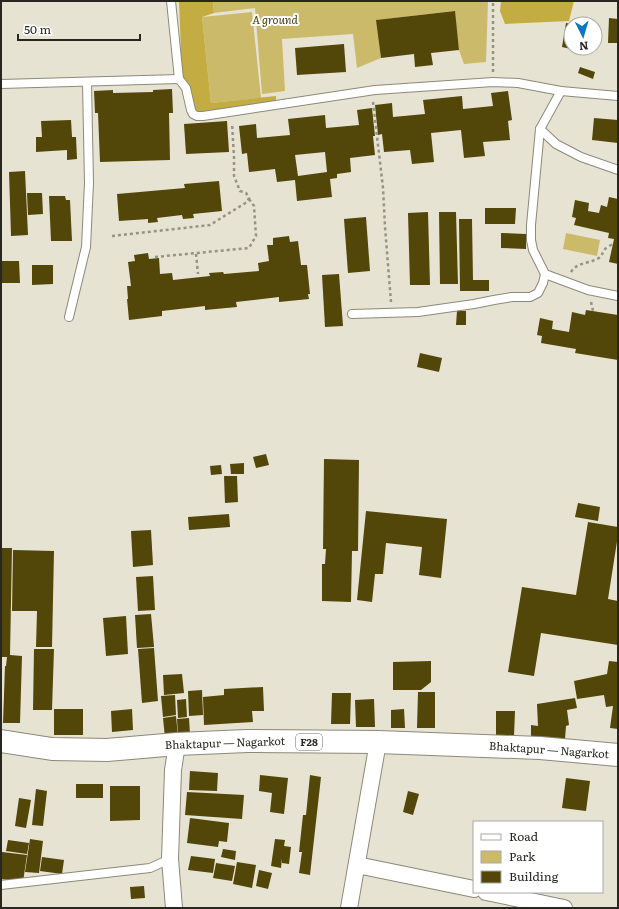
<svg xmlns="http://www.w3.org/2000/svg" width="619" height="909" font-family="Literata,serif">
<rect width="100%" height="100%" fill="#e7e3d3"/>
<g fill="#ccba6b">
<path d="M213,1H488L486,62L464,64L459,50L454,11L377,20L381,58L357,68L353,34L282,39L285,91L262,94L255,8L214,13Z"/>
<path d="M252,12L261,98L211,103L202,17Z"/>
<path d="M566,233L600,240L597,256L563,249Z"/>
</g>
<g fill="#c3ac41">
<path d="M179,1H213L214,13L202,17L211,103L276,96V103L200,113L192,108L182,79Z"/>
<path d="M501,1H574L569,21L505,24L500,11Z"/>
</g>
<g fill="#524608" fill-rule="evenodd">
<path d="M455,11L459,50L431,53L433,65L415,67L414,54L381,58L376,20Z"/>
<path d="M609,18L618,19V43H608Z"/>
<path d="M566,23L571,24V49L562,47Z"/>
<path d="M344,44L346,72L297,75L295,48Z"/>
<path d="M580,67L595,72L593,79L578,73Z"/>
<path d="M172,89L173,113H169L170,160L100,162L98,113H95L94,91L113,90V93L153,92V90Z"/>
<path d="M508,91L512,120L508,121L510,140L483,142L485,156L464,158L461,130L431,133L434,162L412,164L410,150L384,152L382,134L378,135L375,105L392,103L393,117L425,114L423,100L462,96L463,109L493,106L491,93Z"/>
<path d="M372,108L375,136H373L375,155L350,158L351,172L337,174V178L330,179L332,197L297,201L295,180L277,182L275,169L249,172L247,153L242,154L239,126L256,124L257,138L290,135L288,119L325,115L326,128L359,125L357,110ZM325,152L327,172L298,176L295,155Z"/>
<path d="M594,118L618,120V143L592,140Z"/>
<path d="M71,120L72,137H76L77,159L67,160V150L36,152V137H42L41,121Z"/>
<path d="M227,121L229,152L186,154L184,124Z"/>
<path d="M25,171L28,235L11,236L9,172Z"/>
<path d="M219,181L222,211L193,214L194,218L183,219L182,215L157,218L158,222L148,223V219L119,221L117,194L185,188L184,184Z"/>
<path d="M27,193H42L43,214L28,215Z"/>
<path d="M49,196H65L66,200H70L72,241H51Z"/>
<path d="M609,197L618,199V264L609,262L614,239L608,238L609,233L574,225L576,218L572,217L575,200L589,203L588,211L599,213L601,205L607,207Z"/>
<path d="M485,208H516L515,224H485Z"/>
<path d="M428,212L430,285H410L408,213Z"/>
<path d="M439,212H456L458,284H440Z"/>
<path d="M366,217L370,271L348,273L344,219Z"/>
<path d="M459,219H472L473,280H489V291H460Z"/>
<path d="M501,233L526,234V249L501,248Z"/>
<path d="M289,236L290,242L298,241L301,265H307L310,294H308L309,299L279,302V297L236,302L237,307L205,310V306L162,311V316L129,320L127,299H128L127,286H131L128,262L135,261L134,255L148,253L149,259L159,258L160,274L172,273L173,280L210,276L209,273L223,272L224,274L259,271L258,263L269,261L267,245H273V238Z"/>
<path d="M1,261H19L20,283H1Z"/>
<path d="M32,265H53V284L32,285Z"/>
<path d="M339,274L343,326L325,327L322,275Z"/>
<path d="M586,310L618,315V360L575,353L576,349L541,343L542,336L537,335L540,318L553,321L552,329L569,332L572,312L585,315Z"/>
<path d="M457,311H466V325H456Z"/>
<path d="M420,353L442,358L439,372L417,367Z"/>
<path d="M266,454L269,465L256,468L253,457Z"/>
<path d="M324,459L359,460L358,551H352L351,602L322,601V564H325L326,549H323Z"/>
<path d="M244,463V474H231L230,464Z"/>
<path d="M221,465L222,474L211,475L210,466Z"/>
<path d="M224,476H237L238,502L225,503Z"/>
<path d="M578,503L600,507L598,521L575,517Z"/>
<path d="M366,511L447,519L441,578L419,575L422,547L386,543L383,574H375L372,602L357,600Z"/>
<path d="M229,514L230,527L189,530L188,517Z"/>
<path d="M588,522L618,527V535L608,599L618,601V645L541,633L534,676L508,672L522,587L576,595Z"/>
<path d="M151,530L153,565L133,567L131,531Z"/>
<path d="M1,548H12L10,655L22,656L20,723H3L5,666H6L7,657H1Z"/>
<path d="M13,550L54,551L52,647H36L37,611H12Z"/>
<path d="M153,576L155,610L138,611L136,577Z"/>
<path d="M151,614L154,647L137,648L135,615Z"/>
<path d="M126,616L128,654L106,656L103,618Z"/>
<path d="M154,648L158,701L142,703L138,649Z"/>
<path d="M34,649H54L52,710H33Z"/>
<path d="M431,661V682L421,690H393V662Z"/>
<path d="M609,661L618,662V729L610,728L613,706L606,707L604,695L577,699L574,681L607,674Z"/>
<path d="M182,674L184,693L164,695L163,675Z"/>
<path d="M263,687L264,711H252L253,722L204,725L203,697L224,695V689Z"/>
<path d="M202,690L203,715L189,716L188,691Z"/>
<path d="M418,692H435V728H417Z"/>
<path d="M332,693H351L350,724H331Z"/>
<path d="M175,695L176,715L163,717L161,696Z"/>
<path d="M575,698L577,708L567,710L569,725L566,726L565,739L531,738V725L538,726L537,704Z"/>
<path d="M186,699L187,717L178,718L177,700Z"/>
<path d="M374,699L375,727H356L355,700Z"/>
<rect x="54" y="709" width="29" height="26"/>
<path d="M132,709L133,730L112,732L111,711Z"/>
<path d="M404,709L405,728H391V710Z"/>
<path d="M496,711H515L514,736L496,735Z"/>
<path d="M176,716L178,737L165,738L163,718Z"/>
<path d="M189,718L190,734L178,735L177,719Z"/>
<path d="M190,771L218,773L217,791L189,790Z"/>
<path d="M260,775L288,778L284,814L270,812L272,793L259,791Z"/>
<path d="M310,775L321,777L310,875L299,873L302,852H299L303,815H306Z"/>
<path d="M566,778L590,781L586,811L562,808Z"/>
<rect x="76" y="784" width="27" height="14"/>
<path d="M110,786H140V820L110,821Z"/>
<path d="M36,789L47,791L43,826L32,825Z"/>
<path d="M408,791L419,794L413,815L403,812Z"/>
<path d="M187,792L244,795L242,819L185,815Z"/>
<path d="M19,798L31,800L26,828L15,826Z"/>
<path d="M190,818L229,823L227,842L219,841L218,847L187,843Z"/>
<path d="M30,839L43,841L39,873L25,872Z"/>
<path d="M275,839L285,840L284,846L291,847L289,864L282,863V858L281,868L271,866Z"/>
<path d="M8,840L29,843L27,854L6,851Z"/>
<path d="M223,849L236,851L235,860L221,857Z"/>
<path d="M2,852L27,855L23,882L1,879Z"/>
<path d="M191,856L215,859L213,873L188,870Z"/>
<path d="M42,857L64,860L62,874L40,871Z"/>
<path d="M237,862L256,865L252,888L233,884Z"/>
<path d="M216,863L235,866L232,881L213,878Z"/>
<path d="M259,870L272,873L268,889L256,886Z"/>
<path d="M144,886L145,898L131,899L130,887Z"/>
</g>
<g fill="none" stroke-linecap="round" stroke-linejoin="round">
<g stroke="#8c897a" stroke-width="10">
<g id="service">
<path d="M171,1L179,79L186,88L191,110L193,114L197,116H203L375,90L493,82L518,83L561,91L540,129L531,225V240L533,250L545,274L588,290L618,296"/>
<path d="M1,84L179,79"/>
<path d="M561,91L618,96"/>
<path d="M540,129L556,144L581,157L618,170"/>
<path d="M352,314L418,312L474,304L494,300L512,297H530L538,293L543,283L545,274"/>
<path d="M69,317L86,247L89,183L87,82"/>
<path d="M1,885L150,868L170,859"/>
</g>
</g>
<g stroke="#8c897a" stroke-width="18">
<g id="minor">
<path d="M357,865L474,889"/>
<path d="M486,892L564,908"/>
<path d="M174,908L170,859L173,770L177,744"/>
<path d="M349,908L378,742"/>
</g>
</g>
<g stroke="#8c897a" stroke-width="24">
<path id="primary" d="M1,741L52,749L107,750L177,744L247,741L378,742L540,748L618,755"/>
</g>
<g stroke="#959286" stroke-width="2.5" stroke-dasharray="3 3" stroke-linecap="butt">
<path d="M493,72V1"/>
<path d="M373,102L383,188L385,227L391,302"/>
<path d="M112,236L210,225L247,202L249,198L246,193L240,191L234,176V157L232,123"/>
<path d="M196,254L198,274"/>
<path d="M155,257L249,248L256,236L254,206L249,199"/>
<path d="M571,272C577,262 588,264 597,259C602,257 602,253 605,249C607,247 611,245 613,244"/>
<path d="M591,302L593,311"/>
</g>
<use href="#service" stroke="#fff" stroke-width="8"/>
<use href="#minor" stroke="#fff" stroke-width="16"/>
<use href="#primary" stroke="#fff" stroke-width="22"/>
</g>
<g text-anchor="middle" stroke-width="4" stroke-linejoin="round" paint-order="stroke">
<rect fill="#fff" stroke="#686763" stroke-width="1" x="296" y="734" width="26" height="16" rx="3"/>
<g font-size="10" font-weight="bold" fill="#272620">
<text x="309" y="746">F28</text>
</g>
<g font-size="11" font-style="italic" fill="#4c4216" stroke="#fff">
<text x="275" y="24">A ground</text>
</g>
<g font-size="11" fill="#272620" stroke="#fff">
<text transform="translate(225 743) rotate(-2)" y="4">Bhaktapur — Nagarkot</text>
<text transform="translate(549 750) rotate(4)" y="4">Bhaktapur — Nagarkot</text>
</g>
</g>
<rect width="619" height="909" fill="none" stroke="#272620" stroke-width="4"/>
<rect x="473" y="821" width="130" height="72" fill="#ffffff" stroke="#a9a8a6"/>
<rect x="481" y="834" width="20" height="6" fill="#ffffff" stroke="#a9a8a6"/>
<text x="509" y="841" font-size="12" fill="#272620">Road</text>
<rect x="481" y="851" width="20" height="12" fill="#ccba6b" stroke="#a9a8a6"/>
<text x="509" y="861" font-size="12" fill="#272620">Park</text>
<rect x="481" y="871" width="20" height="12" fill="#524608" stroke="#a9a8a6"/>
<text x="509" y="881" font-size="12" fill="#272620">Building</text>
<g transform="translate(583 36) rotate(175)"><circle r="19" fill="#ffffff" stroke="#a9a8a6"/>
<path d="M0-3L7 15L0 10L-7 15Z" fill="#0979c3"/>
<text y="-6" font-size="11" font-weight="bold" text-anchor="middle" fill="#272620">N</text>
</g>
<path d="M18 34v6h122v-6" fill="none" stroke="#272620" stroke-width="2"/>
<text x="24" y="34" font-size="12" fill="#272620" stroke="#ffffff" stroke-width="3" paint-order="stroke">50 m</text>
</svg>
